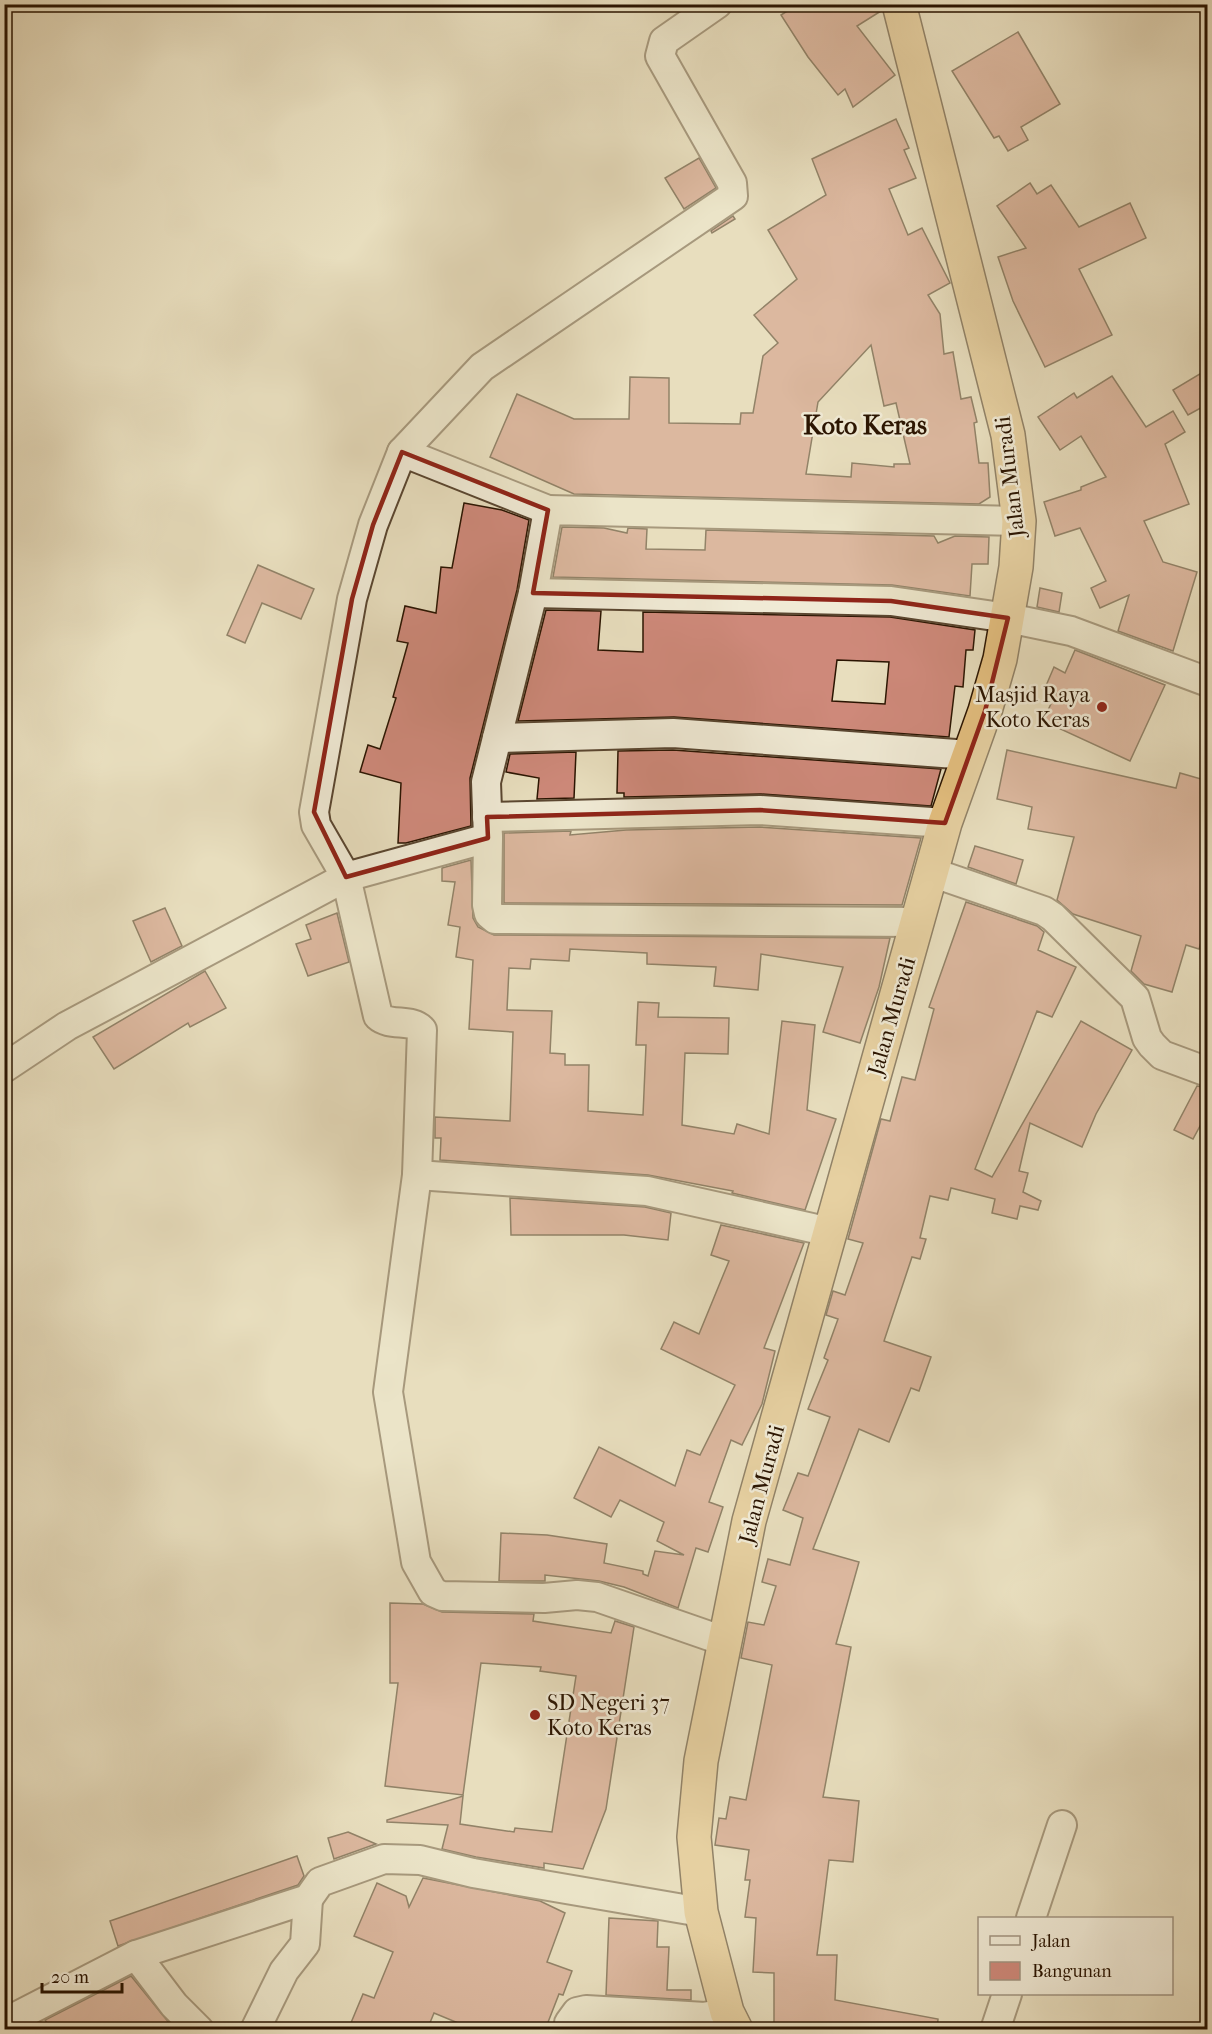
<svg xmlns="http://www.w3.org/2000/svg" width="1212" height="2034" font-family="'IM FELL French Canon',serif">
<rect width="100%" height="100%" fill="#e8debe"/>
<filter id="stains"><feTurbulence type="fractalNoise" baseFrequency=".00333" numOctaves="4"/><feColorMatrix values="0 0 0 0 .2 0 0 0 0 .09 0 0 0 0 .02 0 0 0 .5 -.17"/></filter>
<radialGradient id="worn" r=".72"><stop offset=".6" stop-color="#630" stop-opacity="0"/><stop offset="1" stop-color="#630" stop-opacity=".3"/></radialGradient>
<g fill="#ce897a" stroke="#2a1401" stroke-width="1.5" fill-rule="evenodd">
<path d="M798,4H881V11L857,26L895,75L853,107L845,89L838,95L808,57L781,15Z"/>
<path d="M1018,32L1060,104L1021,127L1028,140L1008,151L999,136L994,138L952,71Z"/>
<path d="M896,119L909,148L904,150L916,178L889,189L908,235L922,228L950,283L928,295L940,314L944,354L953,352L961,399L971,397L977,422L974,423L979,463H988L990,497L979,504L574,494L490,457L517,394L574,419H629L630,377L669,378V423L740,424L741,413H753L763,356L778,343L754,315L797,279L768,230L826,195L812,159ZM871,345L884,406L896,403L910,464H894V467L852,463L851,477L806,474L818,402Z"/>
<path d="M699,158L716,188L684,209L665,178Z"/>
<path d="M1030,183L1037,194L1051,185L1079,227L1130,203L1146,238L1079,269L1112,335L1045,367L1013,301L998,257L1026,248L997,206Z"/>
<path d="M733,216L735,219L712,233L711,231Z"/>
<path d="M1208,369V404L1188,415L1173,390Z"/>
<path d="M1112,376L1146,427L1173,411L1185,432L1165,444L1189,504L1144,521L1163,562L1197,572L1173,651L1118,631L1129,595L1100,608L1091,588L1106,581L1080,528L1055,536L1044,502L1081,490V487L1106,477L1081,436L1060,450L1038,417L1074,393L1077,398Z"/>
<path d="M464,503L502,510L529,520L517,590L470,778L471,826L406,843H398L401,783L360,772L368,745L380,749L396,698L393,697L408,643L397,641L405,606L436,613L441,567L452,568Z"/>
<path d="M562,527L604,528L627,533L628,528L647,529L646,549L705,550L706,530L934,536L938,543L955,536L989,537L988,564H972L970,596L892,585L553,577Z"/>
<path d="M258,565L314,589L301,619L262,603L245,643L227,635Z"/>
<path d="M1040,588L1062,593L1059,612L1037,607Z"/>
<path d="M546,610L601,611L598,650L643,652V612L890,617L975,630L973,650H966L963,687L955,686L949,737L674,717L518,721ZM837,660L889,662L885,704L832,701Z"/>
<path d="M1075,650L1165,685L1130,761L1043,721L1056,693L1045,688L1054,667L1065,673Z"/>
<path d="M673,750L941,769L931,806L761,794L624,797V793H617L618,751Z"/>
<path d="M1007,750L1176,788L1180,773L1208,781V920L1199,949L1186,945L1172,992L1144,984L1131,971L1141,936L1073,914L1057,900L1074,837L1028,829L1032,807L997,799Z"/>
<path d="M576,752L574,798L537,799L539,778L506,772L510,754Z"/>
<path d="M760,827L921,838L902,905L504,903V833L571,831L570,835L626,830Z"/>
<path d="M975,846L1023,860L1016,884L968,867Z"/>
<path d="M471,860L473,918L478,927L494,935L890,938L879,987L860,1043L823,1032L843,967L761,954L758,990L714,986L716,967L647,964V953L570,949L569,961L531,959L530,969L509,968L507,1010L552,1011L550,1053L565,1054V1065H589L588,1111L643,1115L646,1045H636L638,1002L659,1003L658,1017L729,1018L728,1054L685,1053L682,1125L734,1134L737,1124L769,1134L782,1021L815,1025L807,1110L836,1119L805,1210L732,1193L733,1191L648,1175L440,1160L441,1138H435V1117L510,1121L513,1032L469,1029L473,960L456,957L460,927L448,925L455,882L442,881V868Z"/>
<path d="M966,902L1037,926L1044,932L1038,950L1076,967L1052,1017L1037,1011L975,1169L992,1177L1081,1021L1132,1050L1096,1114L1082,1147L1030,1123L1019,1171L1028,1173L1023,1192L1041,1201L1038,1210L1020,1206L1017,1219L992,1213L995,1199L951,1188L948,1200L930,1196L920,1238L926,1239L920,1259L912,1257L884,1341L931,1357L919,1391L911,1388L889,1442L859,1429L813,1549L859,1562L836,1644L851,1647L823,1797L859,1801L853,1862L829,1860L817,1955H837L835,2000L938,2019L937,2030H774V1973L753,1972L756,1918L745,1917L750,1880H745L749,1850L715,1845L719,1818L726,1819L730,1797L746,1800L772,1665L741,1658L748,1622L764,1625L776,1586L762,1582L768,1559L790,1565L803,1518L783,1510L798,1473L808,1476L830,1417L808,1409L828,1360L824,1358L838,1319L826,1315L833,1291L845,1295L863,1243L848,1239L881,1119L890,1121L902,1077L915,1080L934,1009L929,1007Z"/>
<path d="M165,908L182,946L151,962L133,921Z"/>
<path d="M337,913L349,962L308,976L296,944L311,939L306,925Z"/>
<path d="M205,971L226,1008L190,1027L188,1023L114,1069L93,1037Z"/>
<path d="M1197,1086L1208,1088V1111L1193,1139L1174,1130Z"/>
<path d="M510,1198L645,1207L671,1213L668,1240L624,1235H511Z"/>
<path d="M721,1225L804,1243L764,1348L775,1351L762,1404L742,1445L731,1440L709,1502L723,1507L708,1552L696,1548L678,1608L624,1587L599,1581L545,1575V1581H499L501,1533L547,1535L607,1544L604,1563L643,1571V1574L648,1576L655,1551L684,1555L657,1541L664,1522L620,1500L611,1517L574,1498L599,1447L675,1486L687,1450L700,1455L735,1385L661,1349L674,1322L699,1334L729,1261L711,1255Z"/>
<path d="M390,1603L423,1604L442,1612L534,1614L533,1621L611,1633L615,1621L634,1627L606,1809L583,1869L544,1863V1868L476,1857L442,1849L448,1825L387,1822V1820L463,1796L460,1824L514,1832L515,1828L552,1832L576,1676L540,1671L541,1667L481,1663L463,1795L385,1786L398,1683H390Z"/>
<path d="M348,1832L376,1844L334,1859L328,1838Z"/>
<path d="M297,1856L304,1876L298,1885L118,1946L110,1921Z"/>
<path d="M423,1878L540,1901L565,1913L547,1962L572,1971L563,1995L559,1994L545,2030H475L434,2013L427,2030H348L363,1994L374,1998L393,1952L354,1936L377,1883L406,1896L409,1907Z"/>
<path d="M609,1918L658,1921L657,1947H669L667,1990H691V2000L606,1995Z"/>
<path d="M131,1976L175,2030H52L45,2020Z"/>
</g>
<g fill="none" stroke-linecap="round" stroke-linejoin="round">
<g stroke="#5a4630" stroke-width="32">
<g id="street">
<path d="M717,4L664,41L660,56L732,183L733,196L482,367L402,452L373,525L352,599L314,812L316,825L346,877L378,1016C390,1027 412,1018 422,1030L417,1175L388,1392L416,1562L433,1592L442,1596L544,1598L577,1595L597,1597L724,1641"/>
<path d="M402,452L548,510"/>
<path d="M533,593L891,601L1008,618L1071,631L1208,682"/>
<path d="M497,738L673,733L969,755"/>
<path d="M487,817L760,810L945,823"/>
<path d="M488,838L487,905L489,914L495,919L917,922"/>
<path d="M931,872L1044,911L1053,917L1135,998L1147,1038L1152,1045L1162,1055L1208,1072"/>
<path d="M4,1068L67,1026L346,877L488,838L486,782L533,593L548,510L1019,521"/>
<path d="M417,1175L647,1191L830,1232"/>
<path d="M1031,1918L1062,1825"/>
<path d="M136,1955L174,2005L199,2030"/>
<path d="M4,2023L136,1955L308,1899L320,1882L384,1859L420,1860L473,1873L701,1912"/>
<path d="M255,2030L284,1971L305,1944L308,1899"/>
<path d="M570,2030L569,2023L577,2012L586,2010L705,2017L727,2012"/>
<path d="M995,2030L1007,1994"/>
</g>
</g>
<g stroke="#2a1401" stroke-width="36">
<path id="highway" d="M736,2030L727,2012L701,1912L694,1837L701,1761L749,1521L945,823L985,711L1000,659L1016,567L1019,521L1008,435L899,4"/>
</g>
<use href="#street" stroke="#f0ead5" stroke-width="28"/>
<use href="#highway" stroke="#e4bf7f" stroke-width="33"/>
</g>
<path d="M0 0H1212V2034H0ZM402,452L548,510L533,593L891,601L1008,618L985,711L945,823L760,810L487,817L488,838L346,877L314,812L352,599L373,525Z" fill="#e8debe" fill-opacity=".55" fill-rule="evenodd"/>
<path fill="none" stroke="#8f2418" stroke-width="4.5" stroke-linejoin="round" d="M402,452L548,510L533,593L891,601L1008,618L985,711L945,823L760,810L487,817L488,838L346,877L314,812L352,599L373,525Z"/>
<g fill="#8f2418" stroke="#f0ead5" stroke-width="2">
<circle cx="1102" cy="707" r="6"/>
<circle cx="535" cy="1715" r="6"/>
</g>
<g text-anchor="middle" stroke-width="5" stroke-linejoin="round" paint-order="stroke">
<g font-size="22" fill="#2a1401" stroke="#f0ead5">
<text transform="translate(1009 477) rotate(-97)" y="8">Jalan Muradi</text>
<text transform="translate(891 1016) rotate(-74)" y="8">Jalan Muradi</text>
<text transform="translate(761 1484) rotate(-75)" y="8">Jalan Muradi</text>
</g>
<g font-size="22" fill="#2a1401" stroke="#f0ead5" text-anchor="end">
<text x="1090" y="702">Masjid Raya<tspan x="1090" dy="25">Koto Keras</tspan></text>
<text x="547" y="1710" text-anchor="start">SD Negeri 37<tspan x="547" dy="25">Koto Keras</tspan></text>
</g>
<g font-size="26" font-weight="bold" fill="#2a1401" stroke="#f0ead5">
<text x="865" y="434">Koto Keras</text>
</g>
</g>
<rect width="1212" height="2034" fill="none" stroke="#e8debe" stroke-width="24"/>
<rect x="6" y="6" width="1200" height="2022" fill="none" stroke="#2a1401" stroke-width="3"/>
<rect x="12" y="12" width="1188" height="2010" fill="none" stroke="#2a1401" stroke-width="1.5"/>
<rect x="978" y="1917" width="195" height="78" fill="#f0ead5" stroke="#a19480" stroke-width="1.5"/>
<rect x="990" y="1936" width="30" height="9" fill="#f0ead5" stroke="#a19480" stroke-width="1.5"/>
<text x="1032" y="1947" font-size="18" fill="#2a1401">Jalan</text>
<rect x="990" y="1962" width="30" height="18" fill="#ce897a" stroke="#a19480" stroke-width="1.5"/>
<text x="1032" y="1977" font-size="18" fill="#2a1401">Bangunan</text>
<path d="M42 1983v9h80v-9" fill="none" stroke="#2a1401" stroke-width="3"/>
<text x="51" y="1983" font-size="18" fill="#2a1401" stroke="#f0ead5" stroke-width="4.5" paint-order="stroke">20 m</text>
<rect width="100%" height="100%" filter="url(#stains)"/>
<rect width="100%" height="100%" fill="url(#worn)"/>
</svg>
